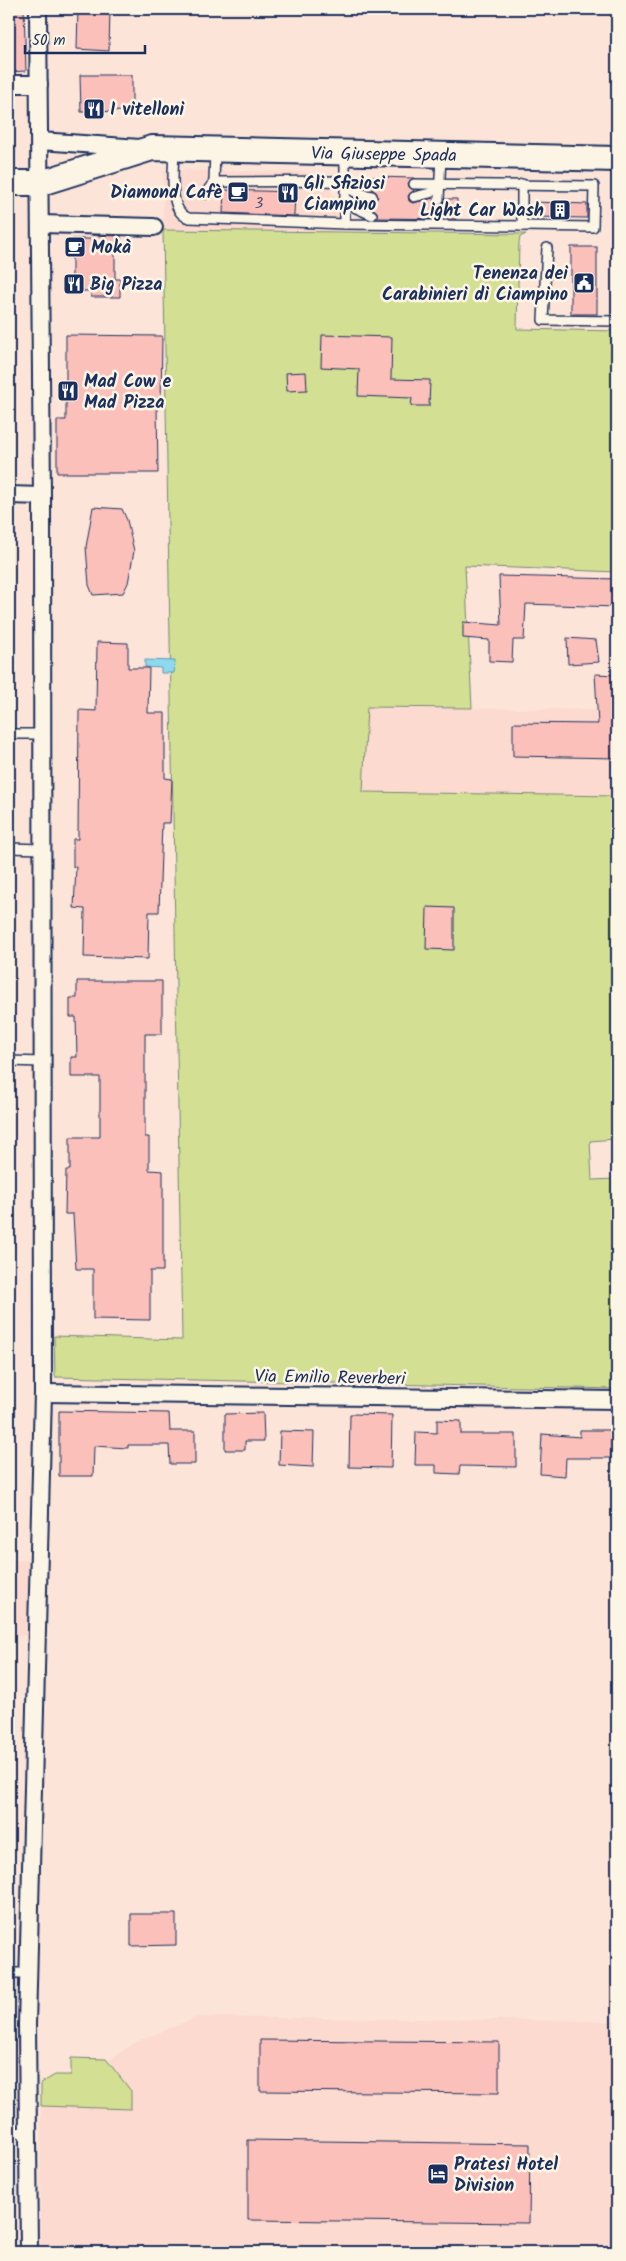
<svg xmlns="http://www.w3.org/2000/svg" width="626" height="2261" font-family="Kalam,sans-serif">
<rect width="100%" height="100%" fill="#fce5d8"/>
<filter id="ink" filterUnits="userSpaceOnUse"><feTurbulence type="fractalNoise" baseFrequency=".02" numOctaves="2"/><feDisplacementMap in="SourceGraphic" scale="10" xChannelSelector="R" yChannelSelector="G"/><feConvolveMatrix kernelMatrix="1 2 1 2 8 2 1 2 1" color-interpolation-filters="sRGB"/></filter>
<g filter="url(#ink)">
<g fill="#fcdacf">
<path d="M163,170L323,172L348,231L163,230Z"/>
<path d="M367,707L617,710V796L363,793Z"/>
<rect x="9" y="1560" width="20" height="76"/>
<path d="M197,2017L617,2021V2252H40L41,2107L134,2043Z"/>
</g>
<g fill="#d3df92" stroke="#778778">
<path d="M163,230L526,234L520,237L519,243L517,329L617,331V572L465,566L472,708L367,707L363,792L617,796V1093L613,1094L615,1139L590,1141L592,1180L617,1179V1389L55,1377L54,1336L182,1340Z"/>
<path d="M71,2058L106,2059L131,2091V2109L41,2106V2083L55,2075H71Z"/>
</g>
<path fill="#8ed9ef" stroke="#6095b5" d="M145,660L175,661L174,673H161V668L145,667Z"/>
<g fill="#fcc0bb" stroke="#1b2f5e">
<path d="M9,9H24L26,71L9,72Z"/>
<path d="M78,9H110L109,51L77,49Z"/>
<path d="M80,75H132V111L81,112Z"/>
<path d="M376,177L414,178L408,183L409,187L414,190L408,196L409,201L413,203L433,198L435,204L439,205L444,203L445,199H457L456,219L377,218V212L372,208V202L378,197L376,192L372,190L378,183Z"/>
<path d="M224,190L295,192L294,216L223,213Z"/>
<path d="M534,202L587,204V218L533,217Z"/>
<path d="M93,235L121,236V252H115V279H120V297H91V291H72V239H93Z"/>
<rect x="571" y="247" width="26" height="67"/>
<path d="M66,335L162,336L161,405H157L158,473H57V420H66Z"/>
<path d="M322,335L392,337L391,379L430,380L429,406H411L412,398L358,396L359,369L321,367Z"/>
<path d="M306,372L307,390L287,391L286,373Z"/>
<path d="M93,507L122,509L127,520L134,551L128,583L123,593L93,595L89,585L86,547Z"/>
<path d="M499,576L617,579V607L526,604L524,640H513L512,662L489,661V640L463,638V622L501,625Z"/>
<path d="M567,638L596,640L599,662L568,664Z"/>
<path d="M97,642L128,643V668H149L148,713H165V778L172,779L170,823H162L159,912H149L148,959L84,957L85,909L74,908L76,867H73V839H78L79,710L96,711Z"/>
<path d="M595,674L617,675V758L513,756V723L598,724Z"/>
<path d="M427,907L454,908V950L426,949Z"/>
<path d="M77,981H162V1034H145V1137H149V1170L163,1171V1271H150V1320L93,1319V1269H76L73,1214H65L66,1170H70V1137H100V1077H71V1057H77L76,1017H70V998H77Z"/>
<path d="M59,1411L169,1413L170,1431H195V1464H170L169,1445H128V1448L94,1446L93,1476H59Z"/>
<path d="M263,1413L264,1441H245V1450H225V1414Z"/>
<path d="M350,1414L392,1415L391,1468L349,1467Z"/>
<path d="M437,1420L461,1421V1434H516V1467L460,1466L459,1474L436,1473V1465H415L416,1432L437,1433Z"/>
<path d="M580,1430H611V1458H566L565,1476L540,1474L542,1434L580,1437Z"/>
<path d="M280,1431L314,1432L313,1467L279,1465Z"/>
<path d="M131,1914H176V1945L131,1946Z"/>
<path d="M260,2040L499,2042V2093L260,2091Z"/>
<path d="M248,2140L530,2144L529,2223L248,2220Z"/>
</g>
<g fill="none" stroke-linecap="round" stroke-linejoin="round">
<g stroke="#1b2f5e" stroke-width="12">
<g id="lane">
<path d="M174,149C174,168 167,212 189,218L345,224L522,226V184"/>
<path d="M345,154V181L372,182"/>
<path d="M214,182L345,181V224"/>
<path d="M414,184L594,186L593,227L522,226"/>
<path d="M345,186L357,193L372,196"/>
<path d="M205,194L214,182L215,150"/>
<path d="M345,197L356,208L372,215"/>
<path d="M414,197L430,193L440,184"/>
<path d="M439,199L441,156"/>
<path d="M547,248L543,320L617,321"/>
<path d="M9,734H42"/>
<path d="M9,848L43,849"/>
<path d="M9,1061L42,1062"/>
<path d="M9,1973H28"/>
<path d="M9,2132L28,2133"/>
</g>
</g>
<g stroke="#1b2f5e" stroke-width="20">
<g id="street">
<path d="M9,84H39"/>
<path d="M40,141L140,148"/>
<path d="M41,224L154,227"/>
<path d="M9,495L42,496"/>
<path d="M43,1393L617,1400"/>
<path d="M29,2252L27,2025L43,1393L42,496L38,9"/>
</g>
</g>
<g stroke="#1b2f5e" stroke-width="28">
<path id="secondary" d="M9,183H41L152,148L617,159"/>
</g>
<use href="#lane" stroke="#fcf5e5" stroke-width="9"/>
<use href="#street" stroke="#fcf5e5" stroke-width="16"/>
<use href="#secondary" stroke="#fcf5e5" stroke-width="24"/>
</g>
</g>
<defs>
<g id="restaurant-square" transform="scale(1.125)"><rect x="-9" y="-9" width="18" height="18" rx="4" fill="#1b2f5e" stroke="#fcf5e5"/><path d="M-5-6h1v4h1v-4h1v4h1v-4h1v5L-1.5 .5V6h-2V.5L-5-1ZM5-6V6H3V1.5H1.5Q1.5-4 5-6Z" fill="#fff"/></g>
<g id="cafe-square" transform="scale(1.125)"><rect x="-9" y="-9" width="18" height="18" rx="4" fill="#1b2f5e" stroke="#fcf5e5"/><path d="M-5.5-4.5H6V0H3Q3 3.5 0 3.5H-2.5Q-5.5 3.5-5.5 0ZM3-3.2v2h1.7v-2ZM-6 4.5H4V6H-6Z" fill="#fff"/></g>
<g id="building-square" transform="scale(1.125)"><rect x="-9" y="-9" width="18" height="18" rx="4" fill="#1b2f5e" stroke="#fcf5e5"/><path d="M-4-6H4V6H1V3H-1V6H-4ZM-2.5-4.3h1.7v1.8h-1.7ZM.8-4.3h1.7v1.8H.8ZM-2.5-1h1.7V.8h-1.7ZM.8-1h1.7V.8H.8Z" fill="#fff"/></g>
<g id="civic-square" transform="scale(1.125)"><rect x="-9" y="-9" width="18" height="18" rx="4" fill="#1b2f5e" stroke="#fcf5e5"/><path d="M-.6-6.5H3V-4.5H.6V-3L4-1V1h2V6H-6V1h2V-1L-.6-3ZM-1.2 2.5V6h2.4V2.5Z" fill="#fff"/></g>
<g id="hotel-square" transform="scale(1.125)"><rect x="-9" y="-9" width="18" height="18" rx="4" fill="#1b2f5e" stroke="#fcf5e5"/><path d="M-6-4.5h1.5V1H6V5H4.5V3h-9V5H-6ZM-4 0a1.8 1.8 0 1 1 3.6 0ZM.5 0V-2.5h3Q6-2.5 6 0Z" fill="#fff"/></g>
</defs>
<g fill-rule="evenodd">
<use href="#restaurant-square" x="94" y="109"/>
<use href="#cafe-square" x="238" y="192"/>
<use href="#restaurant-square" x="288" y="193"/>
<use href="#building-square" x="560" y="210"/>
<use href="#cafe-square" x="75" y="247"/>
<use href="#civic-square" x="584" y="283"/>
<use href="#restaurant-square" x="74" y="284"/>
<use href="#restaurant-square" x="68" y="391"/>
<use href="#hotel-square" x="438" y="2174"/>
</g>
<g text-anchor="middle" stroke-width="5" stroke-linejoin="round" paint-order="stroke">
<g font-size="15" fill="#535375">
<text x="259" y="208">3</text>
</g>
<g font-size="18" font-weight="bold" fill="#1b2f5e" stroke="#fcf5e5" text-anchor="start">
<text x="110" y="115">I vitelloni</text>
<text x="304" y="189">Gli Sfiziosi<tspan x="304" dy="21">Ciampino</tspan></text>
<text x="222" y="198" text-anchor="end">Diamond Cafè</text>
<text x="544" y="216" text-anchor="end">Light Car Wash</text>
<text x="91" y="253">Mokà</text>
<text x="568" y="279" text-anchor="end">Tenenza dei<tspan x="568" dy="21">Carabinieri di Ciampino</tspan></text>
<text x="90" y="290">Big Pizza</text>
<text x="84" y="387">Mad Cow e<tspan x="84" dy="21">Mad Pizza</tspan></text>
<text x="454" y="2170">Pratesi Hotel<tspan x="454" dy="21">Division</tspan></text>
</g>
<g font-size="18" fill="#1b2f5e" stroke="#fcf5e5">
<text transform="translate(384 154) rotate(1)" y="6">Via Giuseppe Spada</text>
<text transform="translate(330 1377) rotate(1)" y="6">Via Emilio Reverberi</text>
</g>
</g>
<rect width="626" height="2261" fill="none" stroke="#fcf5e5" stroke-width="30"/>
<rect x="15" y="15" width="596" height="2231" fill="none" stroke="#1b2f5e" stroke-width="2" filter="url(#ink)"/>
<path d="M25 45v8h120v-8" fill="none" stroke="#1b2f5e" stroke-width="2.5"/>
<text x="32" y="45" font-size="15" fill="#1b2f5e" stroke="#fcf5e5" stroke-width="4" paint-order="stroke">50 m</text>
</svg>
